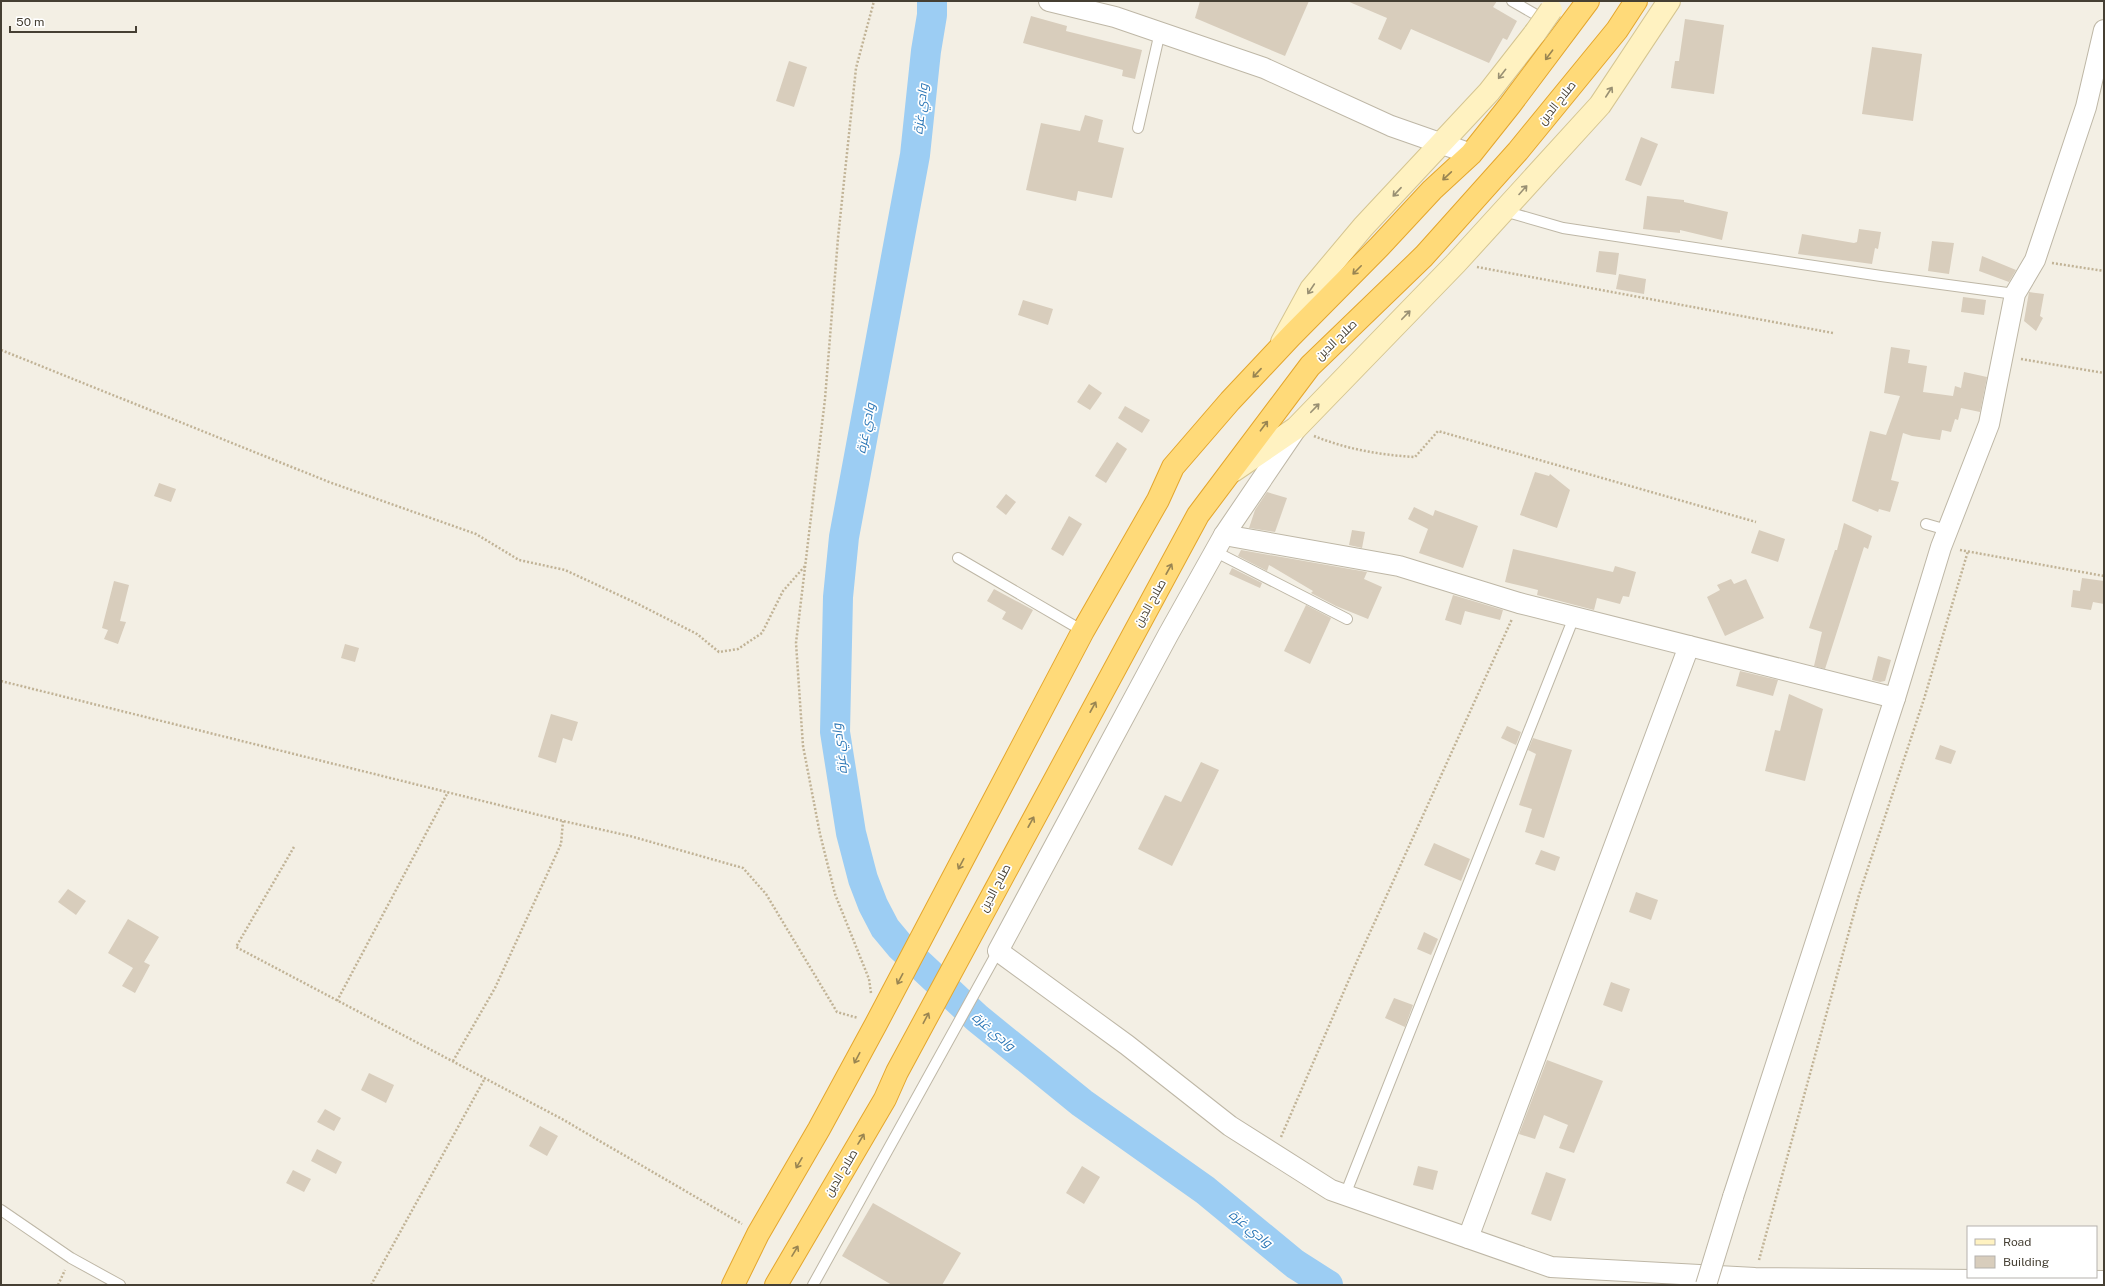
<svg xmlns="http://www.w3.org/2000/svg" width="2105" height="1286" font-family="'Public Sans',Cairo,sans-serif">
<rect width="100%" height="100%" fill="#f3efe4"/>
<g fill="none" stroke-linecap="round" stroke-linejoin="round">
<path stroke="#9ccdf3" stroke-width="30" d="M932,1V15L926,51L915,155L844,537L838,597L835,732L851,833L863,879L873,905L885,928L900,946L977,1018L1082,1103L1205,1190L1295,1264L1328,1285"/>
</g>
<g fill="#d8cdbc">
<path d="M1200,1H1309L1285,56L1195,18Z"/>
<path d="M1347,1H1497L1493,7L1517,21L1507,40L1503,38L1489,63L1411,29L1401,50L1378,39L1387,18Z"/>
<path d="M1031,16L1067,26L1066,31L1142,50L1135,79L1122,76L1123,70L1023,43Z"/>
<path d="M1685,19L1724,25L1714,94L1671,88L1675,61H1679Z"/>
<path d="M1872,47L1922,54L1913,121L1862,114Z"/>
<path d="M789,61L807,67L794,107L776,101Z"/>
<path d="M1085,115L1103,120L1098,142L1124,148L1112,198L1078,191L1076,201L1026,190L1041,123L1080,131Z"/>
<path d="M1641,137L1658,144L1641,186L1625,180Z"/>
<path d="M1647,196L1684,200V202L1728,212L1722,240L1680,230V233L1643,229Z"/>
<path d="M1859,229L1881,232L1878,249L1875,248L1872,264L1798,254L1802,234L1854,243L1857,242Z"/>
<path d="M1932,241L1954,243L1949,274L1928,271Z"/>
<path d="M1599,251L1619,253L1616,275L1596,272Z"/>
<path d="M1982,256L2016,270L2009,282L1979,271Z"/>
<path d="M1619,274L1646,279L1644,294L1616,289Z"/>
<path d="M2029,292L2044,294L2040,316L2043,318L2036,331L2024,321Z"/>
<path d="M1963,297L1986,300L1984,315L1961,312Z"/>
<path d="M1023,300L1053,309L1048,325L1018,315Z"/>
<path d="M1891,347L1910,350L1908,363L1927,366L1923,392L1953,396L1955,386L1961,388L1964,372L1987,377L1980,412L1961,408L1958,420L1955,419L1951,432L1942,430L1940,440L1912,436L1903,433L1891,480L1899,482L1890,512L1879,509L1878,512L1852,501L1870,431L1886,435L1900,396L1884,393Z"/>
<path d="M1089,384L1102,393L1090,410L1077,402Z"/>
<path d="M1125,406L1150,420L1142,433L1118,418Z"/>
<path d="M1117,442L1127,449L1106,483L1095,476Z"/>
<path d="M1535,472L1549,476L1550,474L1570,490L1557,528L1520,515Z"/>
<path d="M159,483L176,489L171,502L154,496Z"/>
<path d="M1267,492L1287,498L1275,532L1249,528L1255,510Z"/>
<path d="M1006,494L1016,502L1006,515L996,507Z"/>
<path d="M1414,507L1433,516L1435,510L1478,526L1463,568L1419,553L1428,529L1408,519Z"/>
<path d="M1069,516L1082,524L1063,556L1051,549Z"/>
<path d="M1844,523L1872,536L1868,549L1864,547L1825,669L1814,666L1822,632L1809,628L1835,550H1837Z"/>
<path d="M1352,530L1365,532L1362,548L1349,545Z"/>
<path d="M1759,530L1785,539L1778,562L1751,553Z"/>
<path d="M1513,549L1613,572L1615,566L1636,572L1629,597L1623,596L1620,604L1597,598L1594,610L1537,595L1538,590L1505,582Z"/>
<path d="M1241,550L1367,572L1364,579L1382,587L1368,619L1336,606L1311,593L1313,591L1269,565L1267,571L1238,556Z"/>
<path d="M1232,568L1262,583L1260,588L1229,574Z"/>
<path d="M2082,578L2104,581V604L2093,602L2091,610L2071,607L2073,590L2080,591Z"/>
<path d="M1731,579L1734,584L1746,579L1764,618L1725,636L1707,597L1720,590L1717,585Z"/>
<path d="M114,581L129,585L120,621L126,622L118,644L104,639L108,630L102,628Z"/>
<path d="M994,589L1033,610L1022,630L1002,619L1006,612L987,601Z"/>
<path d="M1453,595L1503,610L1500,620L1465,611L1461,625L1445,620Z"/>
<path d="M1306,605L1331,618L1310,664L1284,651Z"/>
<path d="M345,644L359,648L355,662L341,658Z"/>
<path d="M1878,656L1891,660L1885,681L1880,682L1872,680Z"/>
<path d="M1740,671L1778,680L1773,696L1736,686Z"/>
<path d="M1789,694L1823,709L1805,781L1765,771L1775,730L1780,731Z"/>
<path d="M551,714L578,722L572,741L563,738L556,763L538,757Z"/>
<path d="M1507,726L1521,732L1516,745L1501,738Z"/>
<path d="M1533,738L1572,750L1544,838L1525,832L1532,809L1519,805L1536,754L1528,750Z"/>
<path d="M1940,745L1956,751L1951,764L1935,759Z"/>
<path d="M1201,762L1219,770L1172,866L1138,849L1165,795L1181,802Z"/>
<path d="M1434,843L1470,859L1461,881L1424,865Z"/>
<path d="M1541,850L1560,857L1555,871L1535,864Z"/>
<path d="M68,889L86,901L76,915L58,902Z"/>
<path d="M1636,892L1658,900L1651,920L1629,912Z"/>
<path d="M128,919L159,937L144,962L150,965L135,993L122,986L133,968L108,953Z"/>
<path d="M1424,932L1438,939L1431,955L1417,949Z"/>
<path d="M1611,982L1630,989L1622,1012L1603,1005Z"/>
<path d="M1394,998L1413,1005L1405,1027L1385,1018Z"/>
<path d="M1547,1060L1603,1081L1574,1153L1559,1148L1568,1125L1544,1115L1535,1139L1519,1134Z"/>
<path d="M369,1073L394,1085L386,1103L361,1090Z"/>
<path d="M325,1109L341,1118L334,1131L317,1122Z"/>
<path d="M540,1126L558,1136L547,1156L529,1146Z"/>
<path d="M317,1149L342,1162L336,1174L311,1161Z"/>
<path d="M1082,1166L1100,1177L1084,1204L1066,1193Z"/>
<path d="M1418,1166L1438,1171L1433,1190L1413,1185Z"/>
<path d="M293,1170L311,1179L304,1192L286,1183Z"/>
<path d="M1546,1172L1566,1179L1551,1221L1531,1214Z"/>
<path d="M873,1203L961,1253L942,1285H892L842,1256Z"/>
</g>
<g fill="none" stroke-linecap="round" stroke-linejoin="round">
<g stroke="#beb7a6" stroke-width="12">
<g id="service">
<path d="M1512,1L1545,20"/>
<path d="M1138,128L1160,32"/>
<path d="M1504,211L1563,228L1881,276L2015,294"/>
<path d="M1926,524L1947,530"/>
<path d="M1216,552L1347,619"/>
<path d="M958,558L1083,631"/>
<path d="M1345,1195L1574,617"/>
<path d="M1,1210L71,1258L120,1285"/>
<path d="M813,1285L998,951"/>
</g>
</g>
<g stroke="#beb7a6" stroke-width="22">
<g id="minor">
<path d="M1049,1L1115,17L1264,68L1391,126L1471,154"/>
<path d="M1296,429L1224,535L1168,635L998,951L1127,1045L1230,1126L1331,1190L1551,1267L1755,1278L2104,1281"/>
<path d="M1224,535L1399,566L1519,603L1895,698"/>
<path d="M1733,1197L1895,698L1941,547L1989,424L2015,294L2035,260L2086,107L2104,30"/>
<path d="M1468,1238L1689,646"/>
</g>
</g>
<g stroke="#d5c591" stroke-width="24">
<g id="secondary">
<path d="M1282,342L1311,289L1363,227L1489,92L1535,33"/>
<path d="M1233,471L1296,428L1456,263L1600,105L1669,1"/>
</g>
</g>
<g stroke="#e4a62d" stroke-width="24">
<g id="trunk">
<path d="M733,1285L758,1234L819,1129L876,1024L1083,631L1158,500L1173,467L1230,401L1291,336L1379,247L1432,190L1471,154L1510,105L1588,1"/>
<path d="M776,1285L885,1099L897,1072L1198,515L1310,366L1424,256L1518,151L1617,30L1636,1"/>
</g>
</g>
<g stroke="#c1b396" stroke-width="2.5" stroke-dasharray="2 2" stroke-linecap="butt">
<path d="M2052,263L2104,271"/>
<path d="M1477,267L1833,333"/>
<path d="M1,350L329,482L476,534L519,560L565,570L636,603L697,634L719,652L738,649L762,633L783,591L805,566"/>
<path d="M2021,359L2104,373"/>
<path d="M1314,436C1346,449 1380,455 1415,457L1438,431L1756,522"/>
<path d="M1960,550L2104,576"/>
<path d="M1,681L563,821L630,836L743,868L766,894L837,1012L858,1018"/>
<path d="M294,847L236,947L562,1119L742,1224"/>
<path d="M871,993L869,979L835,894L820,834L803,746L796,643L825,399L838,238L856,68L874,1"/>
<path d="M337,1001L448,792"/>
<path d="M453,1061L495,988L561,844L563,821"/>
<path d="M1281,1137L1357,961L1512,619"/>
<path d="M1759,1260L1859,895L1924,699L1968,551"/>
<path d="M58,1285L65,1270"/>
<path d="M371,1285L485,1078"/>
</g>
<use href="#service" stroke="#fff" stroke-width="10"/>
<use href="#minor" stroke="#fff" stroke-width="20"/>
<use href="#secondary" stroke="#fff2c1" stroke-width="22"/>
<use href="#trunk" stroke="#ffda79" stroke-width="22"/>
<g stroke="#beb7a6" stroke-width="22" stroke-linecap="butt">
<path id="minor-bridge" d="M1706,1285L1733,1197"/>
</g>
<g stroke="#d5c591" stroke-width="24" stroke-linecap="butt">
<path id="secondary-bridge" d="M1535,33L1551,10"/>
</g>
<use href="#minor-bridge" stroke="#fff" stroke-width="20"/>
<use href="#secondary-bridge" stroke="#fff2c1" stroke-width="22"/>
</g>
<defs><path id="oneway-shaft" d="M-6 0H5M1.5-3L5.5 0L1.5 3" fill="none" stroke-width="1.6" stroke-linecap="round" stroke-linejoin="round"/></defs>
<g stroke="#998552">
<use href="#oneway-shaft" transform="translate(1549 55) rotate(127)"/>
<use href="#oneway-shaft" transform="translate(1447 176) rotate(137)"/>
<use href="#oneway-shaft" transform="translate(1357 270) rotate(135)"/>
<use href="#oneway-shaft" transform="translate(1257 373) rotate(133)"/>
<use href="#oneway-shaft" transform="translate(1264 426) rotate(-53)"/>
<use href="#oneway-shaft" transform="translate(1169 569) rotate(-61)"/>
<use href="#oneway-shaft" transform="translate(1093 707) rotate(-61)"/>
<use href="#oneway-shaft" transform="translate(1031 822) rotate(-61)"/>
<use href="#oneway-shaft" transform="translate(961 864) rotate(118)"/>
<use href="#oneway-shaft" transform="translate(900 979) rotate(118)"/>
<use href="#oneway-shaft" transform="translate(926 1018) rotate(-62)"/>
<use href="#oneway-shaft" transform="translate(857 1058) rotate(118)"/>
<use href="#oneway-shaft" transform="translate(861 1139) rotate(-59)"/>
<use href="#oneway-shaft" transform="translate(799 1163) rotate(120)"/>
<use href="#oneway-shaft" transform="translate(795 1251) rotate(-59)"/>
</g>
<g stroke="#999073">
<use href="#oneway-shaft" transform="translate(1502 74) rotate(128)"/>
<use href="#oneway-shaft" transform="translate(1609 92) rotate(-57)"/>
<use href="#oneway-shaft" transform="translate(1523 190) rotate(-48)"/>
<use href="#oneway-shaft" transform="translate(1397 192) rotate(133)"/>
<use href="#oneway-shaft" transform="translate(1311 289) rotate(124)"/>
<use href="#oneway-shaft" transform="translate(1406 315) rotate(-46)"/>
<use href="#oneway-shaft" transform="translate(1315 408) rotate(-46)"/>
</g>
<g text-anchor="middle" stroke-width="3.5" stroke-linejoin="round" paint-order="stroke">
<g font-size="12" fill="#453f33" stroke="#fff">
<text transform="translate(1557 103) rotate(-51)" y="4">صلاح الدين</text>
<text transform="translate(1336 340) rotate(-44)" y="4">صلاح الدين</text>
<text transform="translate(1150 603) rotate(-61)" y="4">صلاح الدين</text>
<text transform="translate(995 888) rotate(-62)" y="4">صلاح الدين</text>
<text transform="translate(841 1173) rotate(-59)" y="4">صلاح الدين</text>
</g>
<g font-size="13" font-style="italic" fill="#2975b5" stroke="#fff">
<text transform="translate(920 109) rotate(-84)" y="5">وادي غزة</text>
<text transform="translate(865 428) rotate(-79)" y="5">وادي غزة</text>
<text transform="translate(839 749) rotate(-97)" y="5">وادي غزة</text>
<text transform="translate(994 1031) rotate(40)" y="5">وادي غزة</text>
<text transform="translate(1251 1228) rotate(39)" y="5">وادي غزة</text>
</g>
</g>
<rect width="2105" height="1286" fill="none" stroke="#453f33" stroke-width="4"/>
<rect x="1967" y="1226" width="130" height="52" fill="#ffffff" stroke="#b5b2ad"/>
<rect x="1975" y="1239" width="20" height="6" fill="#fff2c1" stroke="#b5b2ad"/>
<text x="2003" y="1246" font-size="12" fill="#453f33">Road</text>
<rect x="1975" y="1256" width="20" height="12" fill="#d8cdbc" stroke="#b5b2ad"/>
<text x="2003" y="1266" font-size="12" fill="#453f33">Building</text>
<path d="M10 26v6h126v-6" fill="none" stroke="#453f33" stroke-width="2"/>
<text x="16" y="26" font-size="12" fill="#453f33" stroke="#ffffff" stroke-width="3" paint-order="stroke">50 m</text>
</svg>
